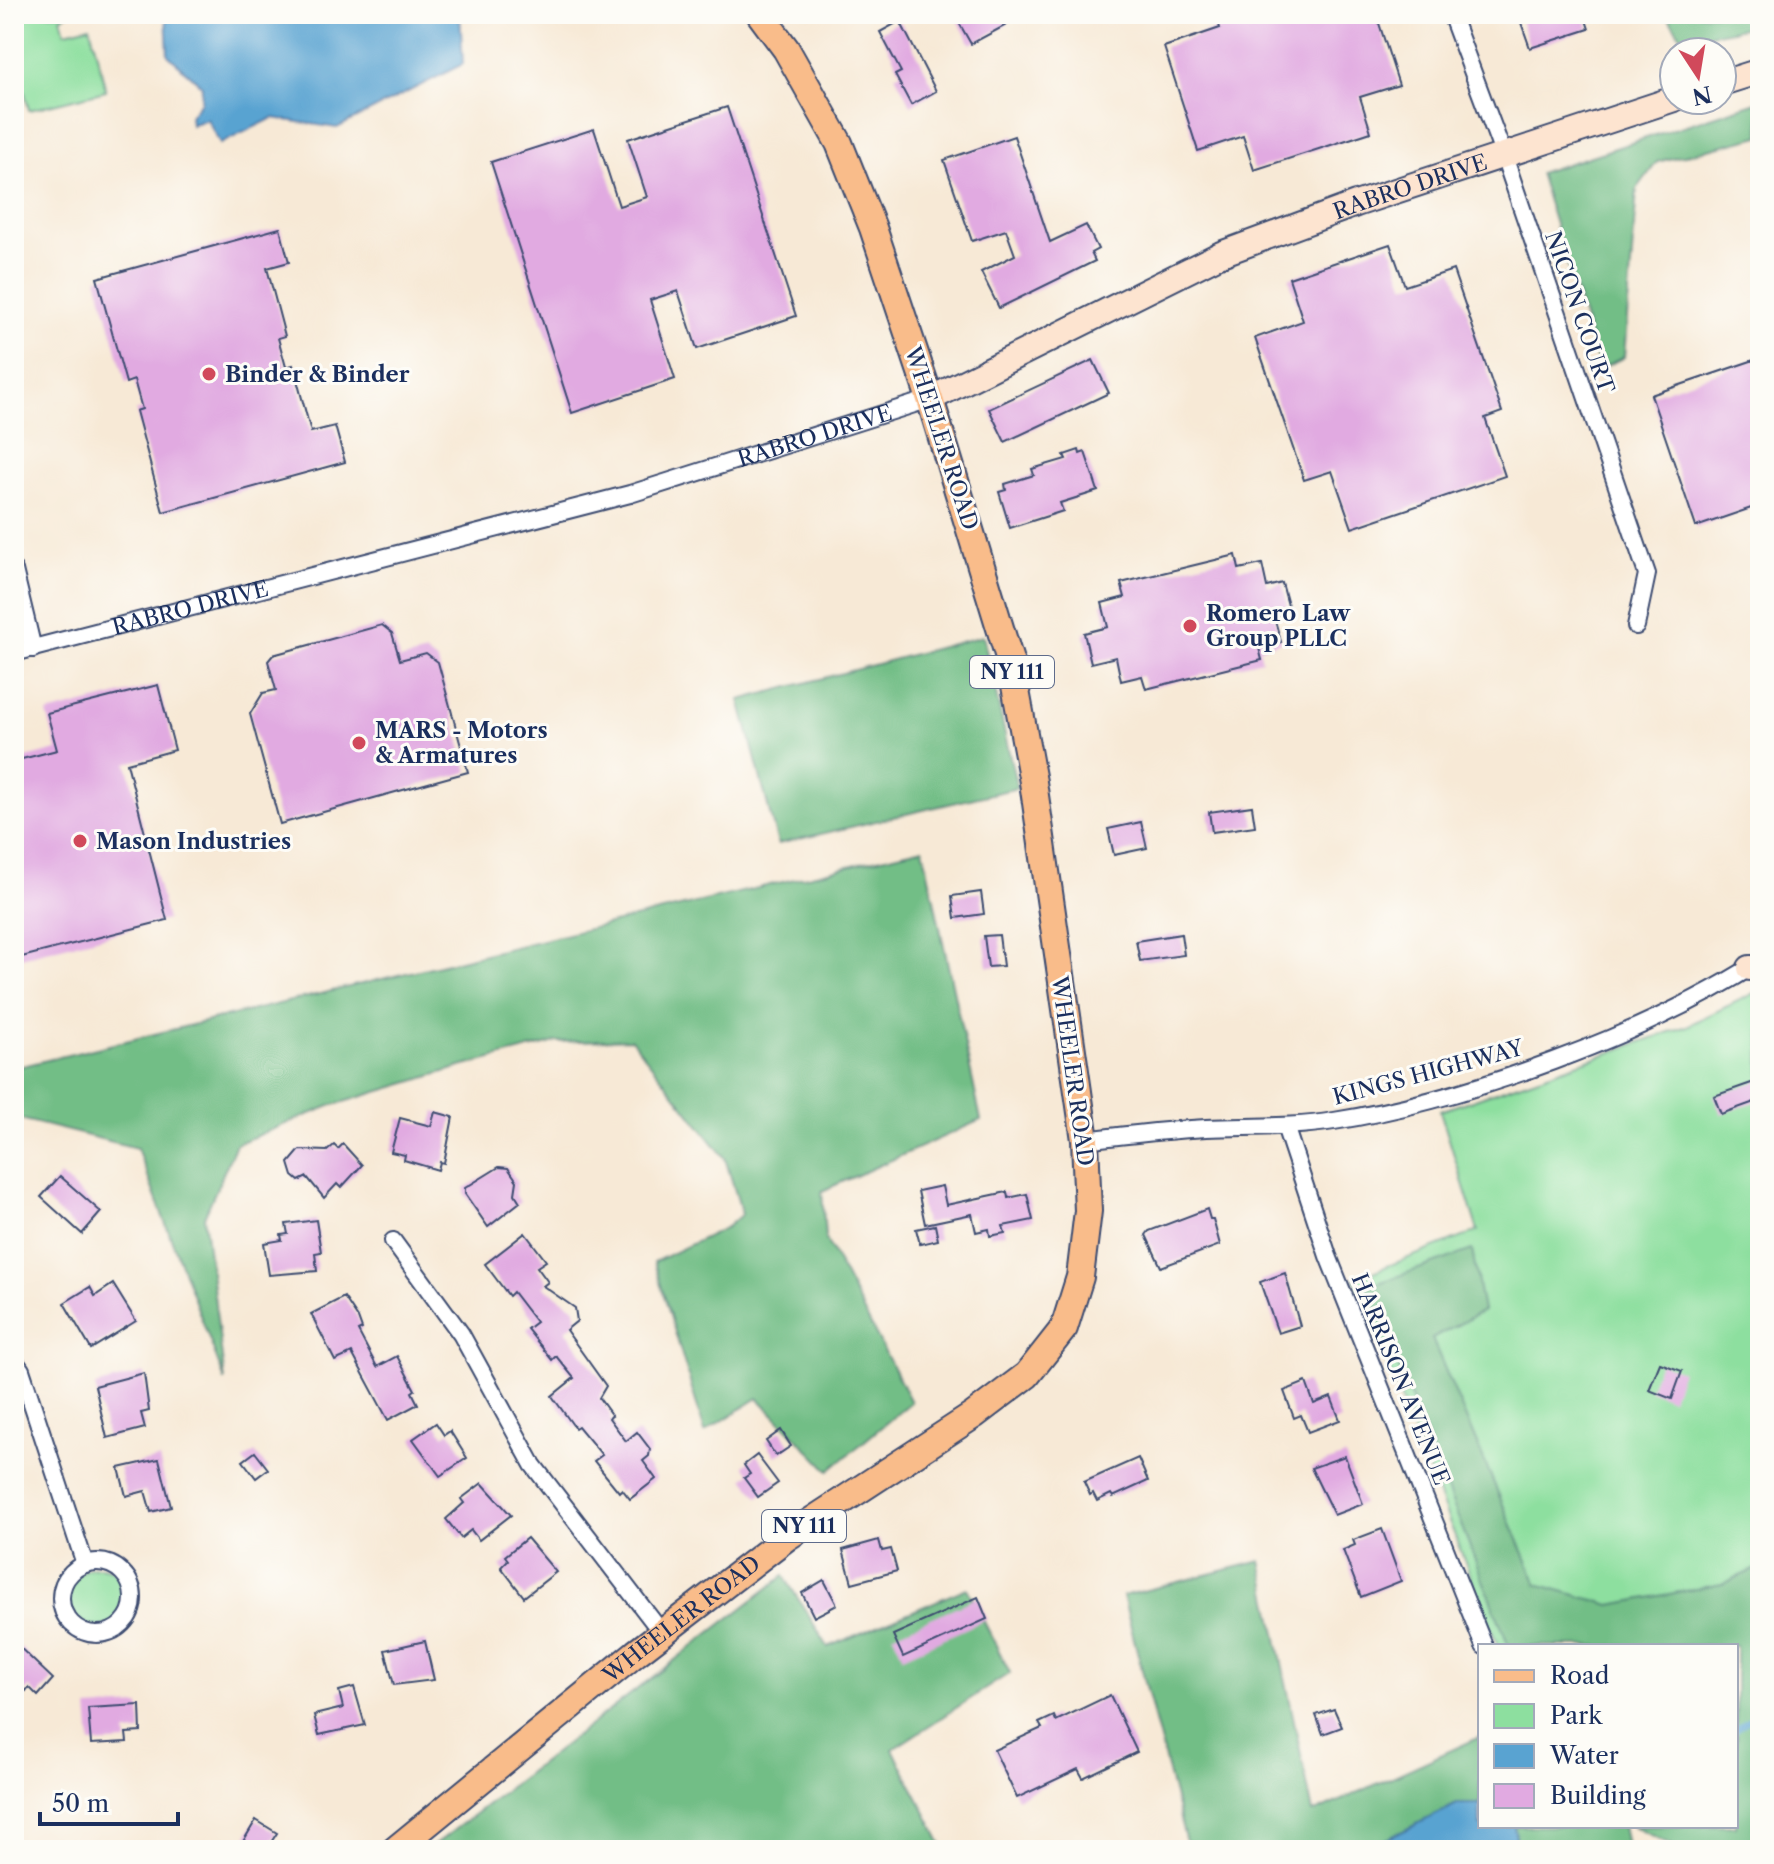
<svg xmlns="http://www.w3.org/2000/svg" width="1774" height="1864" font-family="'Libre Caslon Text',serif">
<rect width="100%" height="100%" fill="#fdfcf7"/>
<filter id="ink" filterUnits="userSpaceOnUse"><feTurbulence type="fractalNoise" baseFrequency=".0125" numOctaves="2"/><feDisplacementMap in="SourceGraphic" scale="16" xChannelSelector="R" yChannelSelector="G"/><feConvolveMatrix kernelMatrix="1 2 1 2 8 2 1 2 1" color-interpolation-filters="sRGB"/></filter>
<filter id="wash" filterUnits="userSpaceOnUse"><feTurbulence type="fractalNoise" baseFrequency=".006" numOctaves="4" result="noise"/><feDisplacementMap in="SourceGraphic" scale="32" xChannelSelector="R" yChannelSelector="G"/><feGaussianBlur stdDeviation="1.8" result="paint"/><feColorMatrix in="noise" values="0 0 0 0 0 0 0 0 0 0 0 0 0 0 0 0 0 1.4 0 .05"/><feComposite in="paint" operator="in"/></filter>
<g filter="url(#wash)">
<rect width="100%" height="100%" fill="#f7e9d6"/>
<g fill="#8ddf9f" stroke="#54877e" stroke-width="2">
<path d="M14,14H68L61,18L65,32L90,26L106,91L29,110L14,48L24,42L20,28L14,30Z"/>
<path d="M1760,990V1623L1712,1646H1498L1354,1279L1478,1231L1440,1111L1687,1026Z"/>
<circle cx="98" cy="1597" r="30"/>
</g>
<g fill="#72be86" stroke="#467672" stroke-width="2">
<path d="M1666,14H1760V25L1683,39Z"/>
<path d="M1760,101V136L1657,162L1637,189L1624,357L1600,369L1539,173Z"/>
<path d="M983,636L1017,788L778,844L740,700Z"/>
<path d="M923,848L981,1120L822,1191L825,1238L911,1402L829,1471L758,1398L705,1432L654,1262L727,1227L742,1214L725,1158L631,1039L556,1042L461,1067L330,1106L236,1144L204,1217L225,1381L137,1148L20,1119L14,1104V1068Z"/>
<path d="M1472,1250L1483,1311L1432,1339L1537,1584L1611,1605L1722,1584L1760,1567V1838L1708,1850H1682L1632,1826H1736V1646H1509L1367,1287Z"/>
<path d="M1261,1561L1313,1813L1480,1737V1804H1457L1365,1850H1188L1123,1596Z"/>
<path d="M784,1576L828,1647L967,1588L1010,1673L893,1749L945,1850H428Z"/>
<path d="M1514,1826H1623L1628,1850H1518Z"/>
</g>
<g fill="#59a3d1" stroke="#3a6998" stroke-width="2">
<path d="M166,14H460L463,64L337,128L273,118L220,144L207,119L191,125L190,116L201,102L202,86L168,55Z"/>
<path d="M1457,1804H1480V1826H1514L1518,1850H1365Z"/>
</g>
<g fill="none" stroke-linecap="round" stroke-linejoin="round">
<path stroke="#59a3d1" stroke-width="6" d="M1736,1730L1760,1712"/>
</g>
<g id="blocks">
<g fill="#e1aae1">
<path d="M954,14H1002L1008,24L971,44Z"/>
<path d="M1216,14H1376L1399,85L1360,97L1371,132L1254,170L1243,136L1198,151L1164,47L1220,28Z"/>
<path d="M1518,14H1584L1589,29L1530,48Z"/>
<path d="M900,21L936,91L911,105L895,75L901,72L880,32Z"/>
<path d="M727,107L796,316L697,349L678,291L650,300L675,379L572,413L491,162L594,129L619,206L647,197L628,139Z"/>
<path d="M1014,136L1050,242L1086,225L1098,249L1091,253L1095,261L999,308L981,272L1015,255L1006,230L972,241L944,160Z"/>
<path d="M280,228L289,262L267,268L285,336L278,338L286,367L293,365L311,432L335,426L345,462L163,512L136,411L142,409L134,380L126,383L97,278Z"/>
<path d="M1390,244L1405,286L1453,270L1502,412L1485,418L1505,476L1352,528L1332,471L1304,480L1255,338L1303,321L1289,278Z"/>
<path d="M1760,358V505L1696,527L1651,395Z"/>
<path d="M1093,360L1109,393L1005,442L989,409Z"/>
<path d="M1079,450L1080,454L1085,452L1098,491L1060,503L1063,511L1010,528L999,492L1006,490L1005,484L1034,475L1032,469L1066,459L1064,455Z"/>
<path d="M1236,555L1239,569L1262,564L1267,587L1282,583L1290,613L1274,617L1281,642L1259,648L1262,660L1146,689L1142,676L1121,681L1116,657L1091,663L1084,633L1108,627L1102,603L1125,597L1121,583Z"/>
<path d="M382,625L392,633L400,660L426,653L438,662L468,772L280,824L250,714L263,693L276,690L268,661L273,655Z"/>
<path d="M158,685L175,750L127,763L167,920L14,959V761L57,750L47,713Z"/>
<path d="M1252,806L1255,826L1212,832L1209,812Z"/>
<path d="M1141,822L1147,848L1114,855L1108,829Z"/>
<path d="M981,892L984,914L955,918L952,896Z"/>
<path d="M1181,934L1184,955L1140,961L1136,941Z"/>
<path d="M999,935L1003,966L988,967L984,936Z"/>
<path d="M1760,1080V1100L1721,1114L1714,1096Z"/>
<path d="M435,1112L453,1117L444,1163L440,1162L438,1170L404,1160L405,1155L391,1152L400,1118L431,1126Z"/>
<path d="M343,1144L362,1165L341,1188L337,1184L324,1198L307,1177L299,1181L293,1176L289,1163L300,1150L327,1151L334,1145L338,1149Z"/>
<path d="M499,1167L508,1168L517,1181L515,1194L520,1202L488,1227L465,1194V1188Z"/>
<path d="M60,1176L101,1212L82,1234L41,1197Z"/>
<path d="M942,1186L946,1205L1007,1192L1008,1198L1027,1194L1033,1220L1003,1226L1005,1233L990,1236L989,1229L976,1232L972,1214L925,1224L918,1191Z"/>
<path d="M1207,1209L1210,1219H1213L1220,1245L1161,1267L1146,1235L1149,1231Z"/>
<path d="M316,1220L321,1252L315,1253L317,1271L269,1275L264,1243L282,1240L281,1235L288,1234L286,1224Z"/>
<path d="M935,1225L938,1240L920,1244L916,1229Z"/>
<path d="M525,1233L546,1261L537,1267L548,1282L543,1286L575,1308L577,1321L566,1330L606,1386L599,1398L612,1416L609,1418L626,1441L637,1432L650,1449L649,1456L643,1461L656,1479L630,1499L622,1489L619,1492L594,1461L602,1455L578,1426L575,1428L552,1396L574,1378L556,1356L552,1360L527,1329L536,1322L513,1292L509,1296L485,1264Z"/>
<path d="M1285,1273L1300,1326L1278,1333L1260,1282Z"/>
<path d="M113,1284L136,1321L91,1349L64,1303L90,1287L95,1296Z"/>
<path d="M344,1297L358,1318L362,1329L358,1331L377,1367L397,1356L415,1390L412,1392L418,1404L388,1420L352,1353L335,1361L311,1314Z"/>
<path d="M1660,1363L1682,1371L1672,1399L1649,1390Z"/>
<path d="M144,1373L149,1411L141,1413L145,1428L107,1438L95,1386Z"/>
<path d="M1306,1382L1314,1404L1331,1397L1340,1420L1308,1432L1301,1415L1294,1418L1284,1391Z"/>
<path d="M436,1423L444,1435L450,1431L467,1458L440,1476L413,1439Z"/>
<path d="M781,1430L791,1446L776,1456L766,1441Z"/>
<path d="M255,1452L268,1469L256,1478L243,1461Z"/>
<path d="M757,1455L778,1483L758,1497L744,1478L750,1474L744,1465Z"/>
<path d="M1345,1456L1363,1504L1334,1515L1311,1468Z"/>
<path d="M1138,1458L1148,1481L1113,1497L1111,1494L1097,1501L1093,1493L1090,1495L1084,1482Z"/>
<path d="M159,1459L171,1507L151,1512L145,1491L126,1496L119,1468Z"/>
<path d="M482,1483L511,1515L479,1540L471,1530L461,1538L446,1519L464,1503L461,1499Z"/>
<path d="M1382,1529L1401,1581L1361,1597L1343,1550L1355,1545L1353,1540Z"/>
<path d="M527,1538L556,1572L524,1597L501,1567L508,1560L505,1556Z"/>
<path d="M879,1540L882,1551L891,1549L897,1571L852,1583L843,1550Z"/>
<path d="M824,1580L837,1605L814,1617L802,1593Z"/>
<path d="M978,1597L987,1619L903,1657L893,1635Z"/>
<path d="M425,1641L434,1680L394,1685L385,1650Z"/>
<path d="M14,1642L53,1679L38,1696L29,1687L26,1691L14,1680Z"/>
<path d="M354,1687L365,1725L319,1735L314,1715L343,1708L339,1691Z"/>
<path d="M1110,1695L1137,1752L1083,1778L1078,1769L1017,1798L994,1750L1042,1728L1039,1723L1054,1716L1056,1721Z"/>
<path d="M140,1705L141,1732L126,1733L127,1742L91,1744L88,1708Z"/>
<path d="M1334,1709L1342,1727L1323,1734L1316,1715Z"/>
<path d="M256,1820L277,1833L266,1850H238Z"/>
</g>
</g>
</g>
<g filter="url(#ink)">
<use href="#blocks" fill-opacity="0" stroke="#3c4b70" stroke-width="2"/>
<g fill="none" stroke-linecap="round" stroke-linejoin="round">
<g stroke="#3c4b70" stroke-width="20">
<g id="street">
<path d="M1451,14L1504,156L1647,574L1636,626"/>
<path d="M14,570L33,649"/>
<path id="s1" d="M14,653L630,494L930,399"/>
<path d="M1285,1126L1328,1256L1484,1646"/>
<path d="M1085,1140C1125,1135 1166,1130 1206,1128C1249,1126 1292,1128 1334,1121C1466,1100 1645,1035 1759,962"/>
<path d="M393,1241L461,1334L533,1465L662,1633"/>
<path d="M14,1360L21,1370L85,1564"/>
<circle cx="97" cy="1598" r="36"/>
</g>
</g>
<g stroke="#3c4b70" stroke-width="28">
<g id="secondary">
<path d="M1722,83L1760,71"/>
<path id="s2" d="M930,399L1221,254L1356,204L1674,99"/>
<path d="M1750,968H1760"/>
</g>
</g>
<g stroke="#3c4b70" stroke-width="30">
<g id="primary">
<path id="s3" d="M395,1850L636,1653L787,1537L974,1415L1027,1375L1064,1328L1080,1277L1088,1211L1085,1140L1033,782L1011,664L930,399L873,228L839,143L786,49L760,14"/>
</g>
</g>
<use href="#street" stroke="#fff" stroke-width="16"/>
<use href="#secondary" stroke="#fde4d0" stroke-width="24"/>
<use href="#primary" stroke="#f9bc8a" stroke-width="26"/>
</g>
</g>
<g fill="#d1495b" stroke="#fdfcf7" stroke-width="3">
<circle cx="209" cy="374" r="8"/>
<circle cx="1190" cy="626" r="8"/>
<circle cx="359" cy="743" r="8"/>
<circle cx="80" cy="841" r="8"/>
</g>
<g text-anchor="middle" stroke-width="6" stroke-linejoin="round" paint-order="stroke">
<g fill="#fdfcf7" stroke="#5f6c8c" stroke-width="2">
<rect x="970" y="656" width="84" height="32" rx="6"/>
<rect x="762" y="1510" width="84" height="32" rx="6"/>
</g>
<g font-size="20" font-weight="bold" fill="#1b2f5e">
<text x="1012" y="679">NY 111</text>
<text x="804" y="1533">NY 111</text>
</g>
<g font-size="22" fill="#1b2f5e" stroke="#fdfcf7">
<text dy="8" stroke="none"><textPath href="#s2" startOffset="526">RABRO DRIVE</textPath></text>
<text transform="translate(1580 312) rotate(71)" y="8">NICON COURT</text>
<text dy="8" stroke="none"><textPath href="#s1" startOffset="830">RABRO DRIVE</textPath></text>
<text transform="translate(942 438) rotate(72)" y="8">WHEELER ROAD</text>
<text dy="8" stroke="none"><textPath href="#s1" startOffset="182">RABRO DRIVE</textPath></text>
<text transform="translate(1073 1071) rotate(82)" y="8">WHEELER ROAD</text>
<text transform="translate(1428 1072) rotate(-15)" y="8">KINGS HIGHWAY</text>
<text transform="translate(1401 1379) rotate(68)" y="8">HARRISON AVENUE</text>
<text dy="8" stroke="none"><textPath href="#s3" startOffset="368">WHEELER ROAD</textPath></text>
</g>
<g font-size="22" font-weight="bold" fill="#1b2f5e" stroke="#fdfcf7" text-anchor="start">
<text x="225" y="382">Binder &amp; Binder</text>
<text x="1206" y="621">Romero Law<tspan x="1206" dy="25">Group PLLC</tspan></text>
<text x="375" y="738">MARS - Motors<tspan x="375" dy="25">&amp; Armatures</tspan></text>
<text x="96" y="849">Mason Industries</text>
</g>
</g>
<rect width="1774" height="1864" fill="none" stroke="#fdfcf7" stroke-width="48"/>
<rect x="1478" y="1644" width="260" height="184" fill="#fdfcf7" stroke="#a3aaba" stroke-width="2"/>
<rect x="1494" y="1670" width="40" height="12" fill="#f9bc8a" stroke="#a3aaba" stroke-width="2"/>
<text x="1550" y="1684" font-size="24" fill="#1b2f5e">Road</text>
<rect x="1494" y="1704" width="40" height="24" fill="#8ddf9f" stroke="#a3aaba" stroke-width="2"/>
<text x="1550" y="1724" font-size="24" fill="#1b2f5e">Park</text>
<rect x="1494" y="1744" width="40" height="24" fill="#59a3d1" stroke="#a3aaba" stroke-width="2"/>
<text x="1550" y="1764" font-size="24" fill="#1b2f5e">Water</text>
<rect x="1494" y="1784" width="40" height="24" fill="#e1aae1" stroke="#a3aaba" stroke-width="2"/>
<text x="1550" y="1804" font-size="24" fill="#1b2f5e">Building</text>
<g transform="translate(1698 76) rotate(168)"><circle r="38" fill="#fdfcf7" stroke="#a3aaba" stroke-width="2"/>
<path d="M0-6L14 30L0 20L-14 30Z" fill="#d1495b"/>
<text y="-12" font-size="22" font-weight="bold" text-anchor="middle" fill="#1b2f5e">N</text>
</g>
<path d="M40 1812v12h138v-12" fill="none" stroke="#1b2f5e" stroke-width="4"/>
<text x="52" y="1812" font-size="24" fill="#1b2f5e" stroke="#fdfcf7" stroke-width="6" paint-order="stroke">50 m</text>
</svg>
